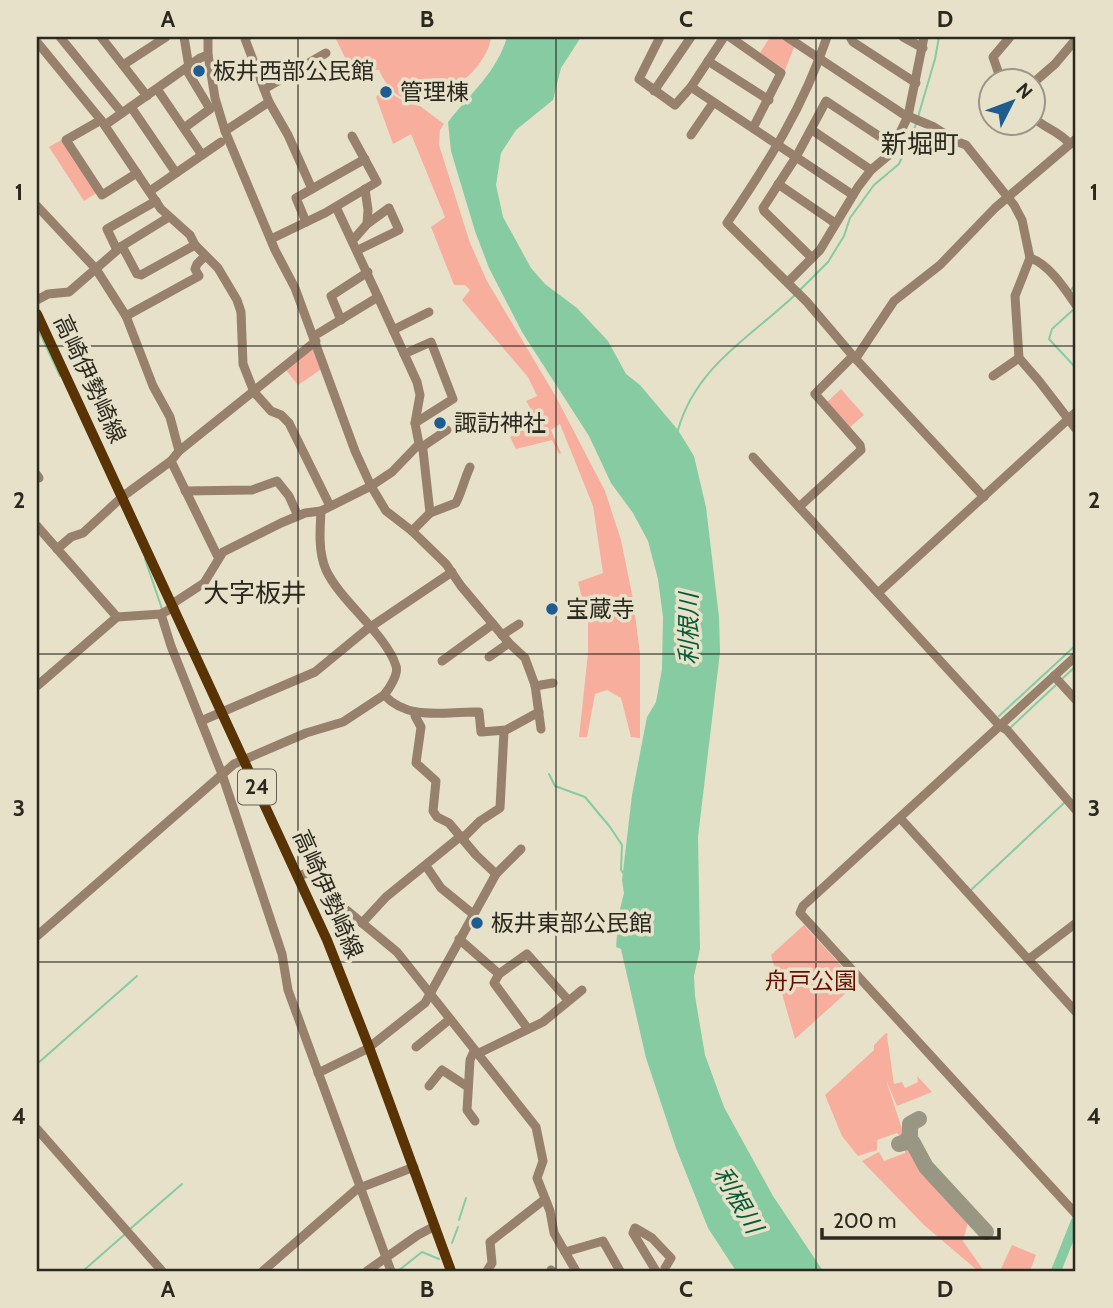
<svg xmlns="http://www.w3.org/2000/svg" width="1113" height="1308" font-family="Cabin,'Noto Sans JP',sans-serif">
<rect width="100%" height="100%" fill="#e7e1ca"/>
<g fill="#f8ae9d">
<path d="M335,37H491C490,52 473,76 459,82C453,85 448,81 442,83C437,84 432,90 427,92L425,102C401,103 388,90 379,70H351Z"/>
<path d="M770,37H782L795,45L785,70L760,53Z"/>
<path d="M380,93L385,97L392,94L405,102L420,106L444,124L440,130L439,145L470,243L487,281L556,397L605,491L621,540L633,599L640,653V738L631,737L621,698L607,690L595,694L587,737H579L588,653V622L578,582L603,573L593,506L560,424L551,430L561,453L559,454L552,440L516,449L510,437L538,421L526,401L537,396L528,377L462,300L470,290L465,285H454L431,227L445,217L411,134L393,144L376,97Z"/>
<path d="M63,139L98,192L84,201L49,147Z"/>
<path d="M312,346L323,368L298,385L285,369Z"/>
<path d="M841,389L864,415L850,427L827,402Z"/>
<path d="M804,925L857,983L795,1039L771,955Z"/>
<path d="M886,1033L888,1034L887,1036L894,1084L902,1082L905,1088L918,1082L917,1076L932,1092L897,1106L886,1080L904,1135L901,1137L897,1133L877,1140V1150L858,1156L842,1136L825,1095L874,1050V1045Z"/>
<path d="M908,1146L917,1165L968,1222L963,1241L984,1271H978L924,1225L862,1161L879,1152L884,1161L905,1153V1148Z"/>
<path d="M1012,1245L1036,1255L1030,1271H1000Z"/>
</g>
<path fill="#86cba1" d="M507,37H581L561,68L553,100L516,130L501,153L496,185L503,217L531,268L545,284L577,308L608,341L626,374L640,385L678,430L694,456L706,507L719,617L720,652L698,837L700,949L694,976L695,996L705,1055L724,1107L773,1196L823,1271H736L708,1228L676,1148L646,1058L621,949L616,947L619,913L624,893L622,880L632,795L647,717L656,702L662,669L663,617L658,579L648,541L633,513L611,483L589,436L522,332L489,268L475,231L451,151L448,122C470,94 497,72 507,37Z"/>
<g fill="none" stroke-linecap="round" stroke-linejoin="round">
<g stroke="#86cba1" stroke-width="2">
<path d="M918,117L935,59L939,37"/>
<path d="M800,290L828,262L844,236L850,218L874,185L899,164L917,122"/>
<path d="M1070,291L1076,284"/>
<path d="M1074,309L1052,329L1049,339L1076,368"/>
<path d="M37,327L60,376"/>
<path d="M678,430C696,366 751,337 796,294"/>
<path d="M145,559L162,609"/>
<path d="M1063,678L1076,666"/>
<path d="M999,716L1076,645"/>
<path d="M1010,728L1057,684"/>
<path d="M549,774L555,786L585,797L610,827L622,845L621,870L624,874"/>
<path d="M971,890L1064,803"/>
<path d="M37,1064L137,976"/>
<path d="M459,1220L466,1198"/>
<path d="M130,1229L182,1184"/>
<path d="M452,1243L458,1227"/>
<path d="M83,1271L124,1235"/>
<path d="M398,1271L422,1252L439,1259"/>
</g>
<path stroke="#86cba1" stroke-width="10" d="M1056,1271L1076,1221"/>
<g stroke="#9a9684" stroke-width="16">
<path d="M906,1142L910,1135V1124L919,1119"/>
<path d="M899,1144L906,1142L913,1143L926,1167L986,1232"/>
</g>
<g stroke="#98816c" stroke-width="9">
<path d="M60,37L122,113"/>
<path d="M101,37L147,96"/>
<path d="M184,37L189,67"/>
<path d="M208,37V55L215,98L225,131L275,250L295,288L355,451L371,486L386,511L412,531L446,564L461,586L509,643L525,658L535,685L541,729"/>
<path d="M660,37L639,79L675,105L691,87L724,37"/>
<path d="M730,37L781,73L753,128"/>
<path d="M787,37L903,114L934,127L958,142L966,145L1014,205L1022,220L1030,258L1015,296L1019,358L1039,381L1076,429"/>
<path d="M850,37L853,42L916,83"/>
<path d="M903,37L923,48"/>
<path d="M37,42L101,120L161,209L190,235L195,245L218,268L237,300L241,312L243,364L254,392L271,411L281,415L289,423L330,506"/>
<path d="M708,61L769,100"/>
<path d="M123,65L166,37"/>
<path d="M1001,80L993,57L1010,37"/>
<path d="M1032,84L1055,64L1076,39"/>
<path d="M691,87L853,195"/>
<path d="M157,89L202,155"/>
<path d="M264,89L326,53"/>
<path d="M654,91L691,37"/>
<path d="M269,102L288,135L312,189"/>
<path d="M131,107L176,173"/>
<path d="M1032,116C1043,128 1058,130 1070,144"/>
<path d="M101,120L66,140L102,195L137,173"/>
<path d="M105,125L200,58L208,55"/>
<path d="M184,128L210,109L186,69"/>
<path d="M812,130L871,170"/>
<path d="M225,131L269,102L245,39L247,37"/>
<path d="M691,135L713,103"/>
<path d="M778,184L835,223"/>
<path d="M365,189L368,210L367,224"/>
<path d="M150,191L221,142"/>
<path d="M37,206L96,269L126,316L153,386L170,417L179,451"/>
<path d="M336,207L378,297"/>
<path d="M306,222L296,198L365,159"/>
<path d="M271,239L325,213L377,182L352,136"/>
<path d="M353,240L367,224L389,208L399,230L358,250"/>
<path d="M122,246L137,274L141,275L195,245"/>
<path d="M117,250L107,229L156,201"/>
<path d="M812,258L764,211L763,208L796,157L826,101L894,146"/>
<path d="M1030,258C1049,264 1065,289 1076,305"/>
<path d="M788,282L820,250L858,187L871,170L890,154L908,116L924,37"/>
<path d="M37,300L48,294L69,292L122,246L169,217"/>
<path d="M126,316L199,276L195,269L197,264L205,256"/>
<path d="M341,320L331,296L368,272"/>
<path d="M393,330L429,312"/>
<path d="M404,354L431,342L453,399L415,423"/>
<path d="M853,356L984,497"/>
<path d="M856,358L894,301L940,265L995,208L1076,139"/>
<path d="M993,376L1019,358"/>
<path d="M419,444L423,450L430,513"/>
<path d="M422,447L447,430"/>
<path d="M753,457L1000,726L1007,730L1076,810"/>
<path d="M171,461L218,557"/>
<path d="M37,475L39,478"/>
<path d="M185,491L252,490L277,481L289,496L298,516"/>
<path d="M799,507L861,450L860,445L815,394L853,356L807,302L727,223C769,161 803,108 827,37"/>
<path d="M37,526L117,617"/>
<path d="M412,531L430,513L456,503C462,491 464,480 470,467"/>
<path d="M57,549L71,537L83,533L122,497L171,461L179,451L316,341"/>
<path d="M878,593L1076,412"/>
<path d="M172,604L204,583L223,552L281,523L305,513L321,511L371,486L392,472L419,444L415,423L420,395L417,382L378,297L314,336"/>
<path d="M161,614L171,646L222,774L282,954L288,990L391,1271"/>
<path d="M502,635L519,624"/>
<path d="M1076,656L803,906L800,913L1076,1214"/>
<path d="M489,657L509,643"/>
<path d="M442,661L493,624"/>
<path d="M1054,676L1076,700"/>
<path d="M37,686L117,617L161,614L174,607"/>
<path d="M535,686L553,683"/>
<path d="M384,695C410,722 445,711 479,712L481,732L506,730L539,712"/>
<path d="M416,713L415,716L421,727L416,763L436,781L433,811L437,817L449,823L476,855L496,874"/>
<path d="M201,721L315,672L366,630L452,572"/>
<path d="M900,818L1076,1012"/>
<path d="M426,866L441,888L473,914"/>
<path d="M299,876L319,868L344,908L397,952L536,1127L543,1161L537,1178L550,1211L554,1233L576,1271"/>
<path d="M362,923L386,897L461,836H465L480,821L500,808L504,731"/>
<path d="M37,936L234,764L306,733L343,722L384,695C389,689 399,674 396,666C386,634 341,602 326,570C318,551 320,530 321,511"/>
<path d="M459,939L499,974"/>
<path d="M1029,959L1076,923"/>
<path d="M528,1029L494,983L499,974L527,954L568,1000"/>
<path d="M416,1047L450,1019"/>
<path d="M474,1051L470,1060L467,1110L475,1121"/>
<path d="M477,1054L543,1022L582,990"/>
<path d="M318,1073L367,1049L425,1003L496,874L521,849"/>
<path d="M429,1086L442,1070L468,1087"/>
<path d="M37,1129L162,1271"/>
<path d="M565,1252L603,1241L620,1271"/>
<path d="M551,1270L552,1271"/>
<path d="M263,1271L357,1189L414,1167"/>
<path d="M367,1271L418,1235L435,1226"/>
<path d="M487,1271L492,1263L490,1242L545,1199"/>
<path d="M656,1271L633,1233L635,1228L652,1238L671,1258L665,1268"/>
</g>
<path stroke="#593304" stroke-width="10" d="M37,314L327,940L369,1047L451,1271"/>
</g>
<path fill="none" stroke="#2a281f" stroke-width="2" stroke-opacity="0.55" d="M298,37V1271M556,37V1271M816,37V1271M37,346H1076M37,654H1076M37,962H1076"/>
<g fill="#1e5c92" stroke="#e7e1ca" stroke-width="2.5">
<circle cx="199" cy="71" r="7"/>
<circle cx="386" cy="92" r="7"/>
<circle cx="440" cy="423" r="7"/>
<circle cx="552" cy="609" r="7"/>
<circle cx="477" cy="923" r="7"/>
</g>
<g text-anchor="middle" stroke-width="7" stroke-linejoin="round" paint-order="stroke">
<rect fill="#e7e1ca" stroke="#636052" stroke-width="2" x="238" y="769.5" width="38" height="35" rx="5"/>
<g font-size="21" font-weight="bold" fill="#2a281f">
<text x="257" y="794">24</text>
</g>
<g font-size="23" fill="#2a281f" stroke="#e7e1ca" text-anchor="start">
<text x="213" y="79">板井西部公民館</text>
<text x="400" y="100">管理棟</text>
<text x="454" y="431">諏訪神社</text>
<text x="566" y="617">宝蔵寺</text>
<text x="491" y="931">板井東部公民館</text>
</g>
<g font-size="23" fill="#2a281f" stroke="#e7e1ca">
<text transform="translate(90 379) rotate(65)" y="8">高崎伊勢崎線</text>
<text transform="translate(328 894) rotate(66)" y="8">高崎伊勢崎線</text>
</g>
<g font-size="23" fill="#660f00" stroke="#e7e1ca">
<text x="811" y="989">舟戸公園</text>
</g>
<g font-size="24" font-style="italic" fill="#045b36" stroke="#e7e1ca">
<text transform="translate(689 629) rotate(-90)" y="8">利根川</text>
<text transform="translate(738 1200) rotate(60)" y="8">利根川</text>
</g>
<g font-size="26" fill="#2a281f" stroke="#e7e1ca">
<text x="920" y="153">新堀町</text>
<text x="255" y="602">大字板井</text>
</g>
</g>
<rect width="1113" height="1308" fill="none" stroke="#e7e1ca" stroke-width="77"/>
<g transform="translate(1012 102) rotate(48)"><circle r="33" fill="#e7e1ca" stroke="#9b9786" stroke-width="2"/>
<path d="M0-5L12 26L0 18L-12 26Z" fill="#1e5c92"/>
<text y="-10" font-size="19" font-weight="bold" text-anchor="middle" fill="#2a281f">N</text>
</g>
<path d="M822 1228v10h177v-10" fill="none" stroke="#2a281f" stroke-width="3.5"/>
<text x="833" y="1228" font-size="21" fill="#2a281f" stroke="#e7e1ca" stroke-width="5" paint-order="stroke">200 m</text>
<rect x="38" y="38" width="1036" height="1232" fill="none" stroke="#2a281f" stroke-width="2.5"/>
<g font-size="23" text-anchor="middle" font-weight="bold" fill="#2a281f">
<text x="168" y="27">A</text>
<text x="427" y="27">B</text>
<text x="686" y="27">C</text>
<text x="945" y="27">D</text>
<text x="19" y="200">1</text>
<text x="1094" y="200">1</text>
<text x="19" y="508">2</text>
<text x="1094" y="508">2</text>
<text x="19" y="816">3</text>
<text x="1094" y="816">3</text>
<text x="19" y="1124">4</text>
<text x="1094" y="1124">4</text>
<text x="168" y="1297">A</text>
<text x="427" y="1297">B</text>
<text x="686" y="1297">C</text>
<text x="945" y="1297">D</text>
</g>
</svg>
